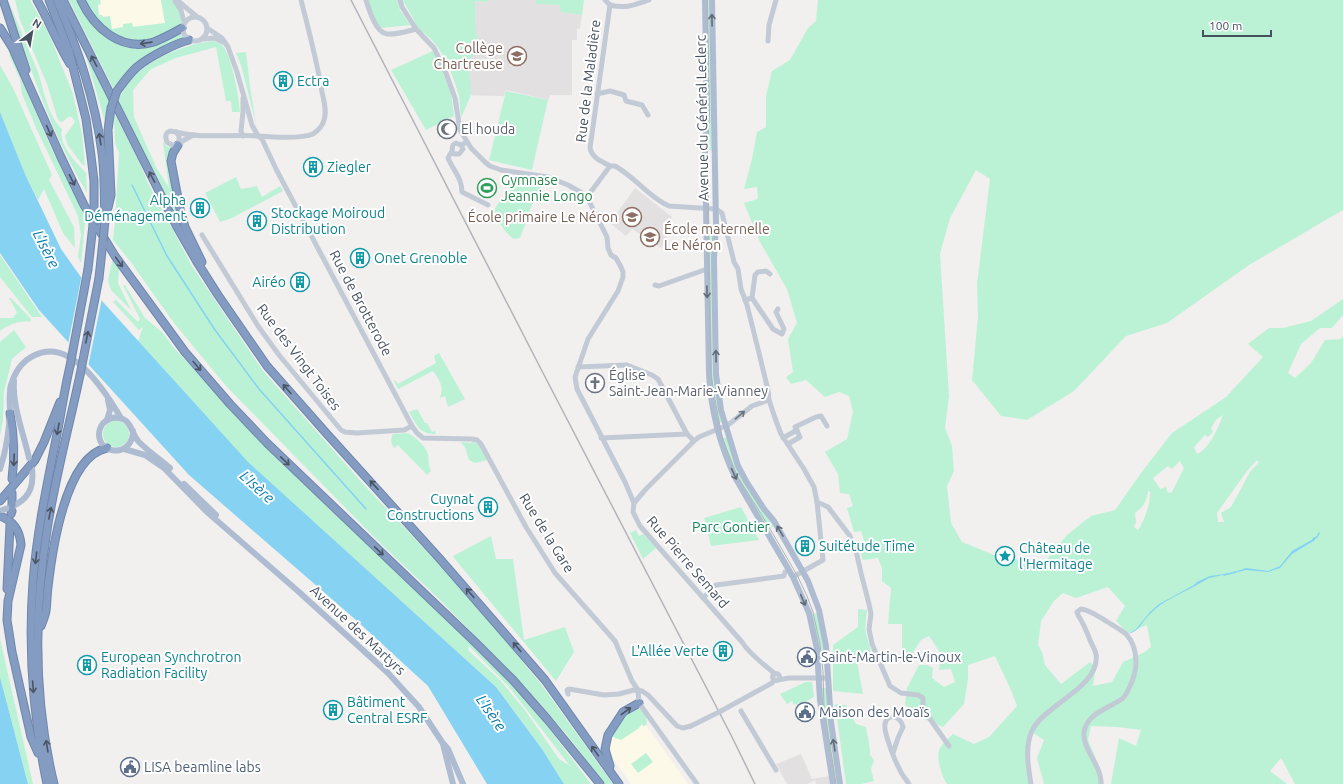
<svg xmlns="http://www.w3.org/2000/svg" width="1343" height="784" font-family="Ubuntu,sans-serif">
<rect width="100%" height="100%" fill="#f2efef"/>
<g fill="#fdf9e8">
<path d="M89,0H161L165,23L133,27L132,23L123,27L112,29L100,19Z"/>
<path d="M642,724L643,726L646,725L688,784H631L608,752L610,736Z"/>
</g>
<g fill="#e3e0e1">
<path d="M488,0H536V3L561,5V12L582,15L580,28L577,29V40H572V95H550L548,100L506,90L504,96L459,95L449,66L479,43L476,34L475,1L488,2Z"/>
<path d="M635,188L672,217L662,232L666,236L668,240L661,248L632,229L626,236L610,223Z"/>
<path d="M801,754L812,779L829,776L830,784H816L815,780L807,784H787L776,764Z"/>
</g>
<g fill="#bbf2d5" fill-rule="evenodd">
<path d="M8,0C18,24 28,48 38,72C44,90 48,117 62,129C58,145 76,162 86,173L87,193C62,151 43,105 27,58C20,39 13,19 8,0Z"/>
<path d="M15,0H30L49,34L73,94L82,134L85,166L82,164L67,144L65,136L75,122L72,117H68L62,122L59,121L57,117L47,84L20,20Z"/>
<path d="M69,0H77C96,31 109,51 149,45C161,43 170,40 180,32L184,40L152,55L115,92Z"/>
<path d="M84,0H100L101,4L98,5L99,15H102L103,17L110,16L112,29L123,27V24L132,23L133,27L165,23L161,0H172C176,6 183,15 181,22C179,30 155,40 147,41C137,42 122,40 114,35C99,25 92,14 84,0Z"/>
<path d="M368,0H397L400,10L410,25L381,28L374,17Z"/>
<path d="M403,0H488V2L475,1L476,34L484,51L469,58L471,95L461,118C460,111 460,103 459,96C454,74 438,36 416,29C416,18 407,10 403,0Z"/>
<path d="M536,0H584L582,15L561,12L560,5L536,4Z"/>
<path d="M706,0H710L713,150H706Z"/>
<path d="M818,0H1343V210L1249,265L1167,323L1126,336L1074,391L1027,420L1001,416L972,380L978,317L977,284L990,179L976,170L950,218L940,254L949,396L945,428L952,446L954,471L947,486L951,523L962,542L994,555L1043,564L1067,535L1091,516L1115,510L1141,473L1172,433L1226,397L1263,357L1248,344L1269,328H1283L1311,321L1343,299V315L1332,328H1320L1301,344L1288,373L1295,378L1311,363L1325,340L1341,339L1343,336V784H1295L1281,758L1270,771L1287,784H1111L1119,738L1136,746L1141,730L1117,727L1091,726L1088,740L1102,773L1104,784H1044L1037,758L1044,740L1033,733L1027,754L1031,784H947C942,777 935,756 940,748C943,743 949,738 953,734L974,744L989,737L1017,706L1011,690L995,656L968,665V679L964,704L943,727L924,719L905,705L907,688L919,665H927L933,668L932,678L944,687L955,682L951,669L939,670L941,654L929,636L921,640L911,655L902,649V624H888L891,588L882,581V568L878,558L863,560L861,554L867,549L861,531L854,532L847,508L853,506L849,494L840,493L838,474L825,452L847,439L853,412L849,396L839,392L825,397L806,380L791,384L786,377L793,372L788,339L797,323L787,289L760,242L744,203L758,199L757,187L744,189L752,159L757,132L766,127V96L772,71L790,60L808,28L816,21ZM1223,415C1218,428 1210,448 1197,454L1194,447L1205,435L1208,437L1213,432L1211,428L1216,420ZM1257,460L1259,462L1250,472L1231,507L1221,513L1224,522H1218L1217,513L1247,471ZM1180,461L1184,468L1172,492L1168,493L1166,487L1160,489L1153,478L1168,466L1172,469ZM1148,491L1150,492C1151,502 1144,522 1138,530L1134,527L1136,522L1135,513C1143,507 1147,501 1148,491ZM1108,587L1125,606L1116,621L1128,633L1147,625L1151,647L1145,652L1123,662L1112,682L1093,686L1096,667L1090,662L1061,684L1045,665L1042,652L1038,645L1041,621L1054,601L1063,593L1076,598Z"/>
<path d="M213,41C216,42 220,43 222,45C232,55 239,98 240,112H232L231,101H226L216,47L176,58L151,69L133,90L134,117L156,167L169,188L163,142L168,147L173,148L171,153L182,226L118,100C123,92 127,83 133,77C153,57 186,44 213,41Z"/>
<path d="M83,46L110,102L107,129Z"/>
<path d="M433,51L444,75L451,92L454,116L426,130L391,70Z"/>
<path d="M246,52L250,86L256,124L241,65L236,53Z"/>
<path d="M11,54L52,150L86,212L81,263L78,257L81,235L78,216L36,128L22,94L20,79L9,55Z"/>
<path d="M0,65L13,88L52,175L49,180L74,227L75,248L63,233L44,189L38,200L25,174L0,112Z"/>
<path d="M506,91L548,100L532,170L489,160Z"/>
<path d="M114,113L138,159L147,181L192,266L263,371L366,487L467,594L541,684L613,784H605L567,735L527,689L440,600L377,540L227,387L174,323L130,261L113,240L115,220L119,153L115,143Z"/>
<path d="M236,177L241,189L257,186L262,197L280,186L283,191L232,218L220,222L205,193Z"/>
<path d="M534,179L544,181L530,209L529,215L520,238L514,239C504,232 499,222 493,212L499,202L504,203C510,192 513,176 529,185Z"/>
<path d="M708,226H714L713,288L722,422L717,423L711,384Z"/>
<path d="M0,255L42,317H32L0,277Z"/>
<path d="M113,257L119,268L118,283L131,310L111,290L108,281Z"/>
<path d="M123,285H125L145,318L162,332L174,348L278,459L498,670L541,718L591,784H564L542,749L496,687L247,462L138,341L143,327L139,330L113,302L116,300L138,322L140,319ZM469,646L509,687L570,766L559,759L524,709L500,680L468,650Z"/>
<path d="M9,298H11L31,319L30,322C19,320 9,325 0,331V318H13L17,312Z"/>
<path d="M14,330L26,347L12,359L4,392L3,420L0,436V342Z"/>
<path d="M439,353L465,399L448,407L445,396L440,398C444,386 440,381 433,371L398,389L394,381L395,380L398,384L436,363L434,356Z"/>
<path d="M417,409L425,423H427L432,432L435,431L436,434C419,434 417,426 409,412Z"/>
<circle cx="116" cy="434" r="13"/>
<path d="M408,433C415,437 427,447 428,455C429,461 428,465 431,471L427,475L398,445L394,448C391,443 390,440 393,434Z"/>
<path d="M727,437L735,462L775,525L768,530L737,479L721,439Z"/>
<path d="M472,441L479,445L487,460L475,463L469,460L465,447L461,443L462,442L471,443Z"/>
<path d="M741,507L759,540L711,546L706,524L704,518Z"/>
<path d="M636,530L639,536L643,534L656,548L643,559L630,533Z"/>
<path d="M491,536L496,559H513L524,640L565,627L574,652L556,681L454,558L453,556Z"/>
<path d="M858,609L867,610L865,629L871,652L857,662L863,694L833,691V645L858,627Z"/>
<path d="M817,613L826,662H820L811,615Z"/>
<path d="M0,639L33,784H28L0,677Z"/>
<path d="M806,682H812L814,697L805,702V701L794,705L792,701L787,704L780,694Z"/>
<path d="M820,688H826L839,784H834Z"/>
<path d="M835,704L846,705L856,724L866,727L870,749V755L874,760L871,769L874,781L861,784H846Z"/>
<path d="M637,707C643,710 649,719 646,725L643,726L642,724L639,728L621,740L610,736L626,714Z"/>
<path d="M646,753L653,762L638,773L631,764Z"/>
</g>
<g fill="#85d2f2">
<path d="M0,112L25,174L61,249L83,280L248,462L496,687L542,749L564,784H487L428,686L356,620L189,475L39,310L0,253Z"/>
<path d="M1315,538V540L1292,554L1280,568L1268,572L1246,570L1209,578C1205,581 1199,583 1195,586C1180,594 1162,601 1150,614C1142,621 1139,632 1128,634L1136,629L1150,612L1159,604L1194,585L1197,582L1210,576L1231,573L1246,568L1268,571L1280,566L1292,551Z"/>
<path d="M0,677L28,784H0Z"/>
</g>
<path fill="#f2efef" d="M82,274L102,298L88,367L68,344Z"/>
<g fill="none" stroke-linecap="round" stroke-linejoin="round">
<g stroke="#85d2f2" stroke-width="1.5">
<path d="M132,185L167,256L215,330L259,389L366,509"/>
<path d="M1313,539L1317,537L1319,533"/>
<path d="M1224,575L1236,572"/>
</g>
<g stroke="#6f87ad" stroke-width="9">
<g id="highway">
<path d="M3,0L26,70"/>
<path d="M37,0C49,21 58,44 70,64"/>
<path d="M49,0L69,51L86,119L91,156L94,181V207"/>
<path d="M57,0C78,50 95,98 102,153C105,175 104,198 105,220"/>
<path d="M63,0L177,227L197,262L218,295L267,366L327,434L440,559L545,680L619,784"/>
<path d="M81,0C94,28 121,52 154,42C164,38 173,33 182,28"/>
<path d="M0,28L12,47L60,155L84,205L115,256L185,352L230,404L267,443L476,643L513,680L548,720L600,784"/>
<path d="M117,91C123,83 129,74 137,67C149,57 174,44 189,40"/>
<path d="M178,145L173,153L171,161L180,209L185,227L202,262"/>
<path d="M108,208L111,195L108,130L111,108"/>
<path d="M88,269L93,225"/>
<path d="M99,278L103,241"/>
<path d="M10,413C14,435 15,457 12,479"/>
<path d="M0,501L35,460L44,442L60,402"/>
<path d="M12,505V493"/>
<path d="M11,514L12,511"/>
<path d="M0,516C14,521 20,531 21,545L8,601L7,620L12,652L31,737L38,753"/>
<path d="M7,589L10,525"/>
<path d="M41,626C43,621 45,616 46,611C47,603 47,595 48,587C52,552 65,456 107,448"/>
<path d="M610,766L605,749L608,735L623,712L639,703"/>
<path d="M47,784C33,717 28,650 33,582C37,530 48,480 58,429C62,408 65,387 70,366"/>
<path d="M54,784C34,702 34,613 47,530C55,478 69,427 80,375"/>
</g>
</g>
<g stroke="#c2cad5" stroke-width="5">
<path d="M177,0L196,16"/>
<path d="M366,0C369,10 376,33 387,34C396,35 408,31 416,29"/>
<path d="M400,0L402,7L416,29L434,48L446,73L455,98L460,130L471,148L485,162L490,166L501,170L548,177L568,185L582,193L587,197L607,237L608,248L611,255L616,258L621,267L623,272V277L618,291L588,339L575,377L577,389L625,482L634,503"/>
<path d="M605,0L610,5"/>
<path d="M175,1L181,10L184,22"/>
<path d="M610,5L590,148C592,158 601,161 610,166"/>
<path d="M610,5C625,9 634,5 649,0"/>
<circle cx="195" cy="29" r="12"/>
<path d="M207,28L222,38L228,47L237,72L252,125L258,136L262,139L276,169L412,426L417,433L423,438L472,439L477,440L481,444L526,527L555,573L615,641L632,681L638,690L639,703L697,784"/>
<path d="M203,39L214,38L225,43"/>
<path d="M768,41L769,25L776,0"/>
<path d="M597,94L610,91L624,95L626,101L642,105L648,115"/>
<path d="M176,132C200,139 233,134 258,136C271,137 302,139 313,134C318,131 323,125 324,120C327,112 324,101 322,92C317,61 309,31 301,0"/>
<path d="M243,136L241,131L243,112V98"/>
<path d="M467,142L461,145L456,143C451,145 453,147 452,151C451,153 449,156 448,158C453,170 462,178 462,192L488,205"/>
<path d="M179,143V136L176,132L170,131C165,133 165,137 167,142L174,146L193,135"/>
<path d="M452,152L454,154H459L463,149L461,145"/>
<path d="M587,197L610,166H615C635,177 650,198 669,206L716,209L722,213L734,262L738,269L741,289L747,305L758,349L768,390L769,400L775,418L781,434L804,469L814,487L817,502L823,560L793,577"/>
<path d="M202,235L258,326L279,355L341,430L345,432L357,433L404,430L412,426"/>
<path d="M655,285L659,286L707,269"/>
<path d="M752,298L773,329L782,334L784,329L776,312L778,309"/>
<path d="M745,300L752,298L755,275L758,272L766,271L770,274"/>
<path d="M578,367L627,365L652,375L658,379L687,434L694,441"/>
<path d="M769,400L752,406L728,425L699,437L694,441L646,489L634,503L633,512L640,526L742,642C751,656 763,663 775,674"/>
<path d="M601,438L687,434"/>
<path d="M783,438L797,430"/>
<path d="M788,444L800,437L795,427L816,417L821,416L827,426"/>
<path d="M817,502L828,507L850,536L857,555L861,573L869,604L871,614L869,629L872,644L890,686L901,693L918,695L923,698V709L949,746"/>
<path d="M703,598L716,585L784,576L785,572"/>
<circle cx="776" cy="677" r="3.5"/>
<path d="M778,680L789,678H828"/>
<path d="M568,694L567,690L569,689L604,695L619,694L634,690L642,691L648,695L677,726L683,728L691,726"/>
<path d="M721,711L772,683L774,680"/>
<path d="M741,711L776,770"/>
<path d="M893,753L898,738L903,727C901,716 887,712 885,724C883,731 895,761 899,768C901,774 906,779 909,784"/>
<path d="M1031,784C1028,766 1024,743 1034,727C1048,704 1101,685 1096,654C1095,649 1092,645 1090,640C1087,632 1083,623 1078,615L1077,612L1081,609C1089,610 1096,615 1103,619C1110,624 1119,628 1126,634C1139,648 1138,670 1130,686C1128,690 1126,696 1122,699C1109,708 1087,713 1084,732C1082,749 1102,766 1101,784"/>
</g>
<g stroke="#adbcd0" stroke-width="6">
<path d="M705,0L707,113L705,151L709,374C711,411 720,446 736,479L793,577L809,613L817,649L820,700L833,784"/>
<path d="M712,0L716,224L714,258L716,374L721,410L738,466L746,481L764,509L774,521L803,572L808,581L819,610L826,646L831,722L840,784"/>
<path d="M14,381C12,405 24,435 29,458"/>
<path d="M107,420L110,410L108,400"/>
<path d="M133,431C133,457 99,456 99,434C99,429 102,423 106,421C110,418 114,417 118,418C132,419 131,434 139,442C149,452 160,459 170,468"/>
<path d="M124,449L145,455L164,468L207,512L299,592L388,673L419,707L442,742L448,749L463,784"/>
<path d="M0,469C6,451 9,432 10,412C10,402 8,391 12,382C16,370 24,360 35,355C72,337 106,393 121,418"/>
<path d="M184,484L216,515"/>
<path d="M0,511C23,504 35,494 32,469"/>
<path d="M443,744L453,784"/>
</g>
<use href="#highway" stroke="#849cc1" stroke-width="7"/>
<path stroke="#b1b4ba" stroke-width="1" d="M707,0L709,113L707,151L709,288L711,374L714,394L722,437L737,476L763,517L797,575L807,596L813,612L820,644L823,672L824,707L836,784"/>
<path stroke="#b1b4ba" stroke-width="1.5" d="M351,0L542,371L731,735L755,784"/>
<g stroke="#6f87ad" stroke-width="9" stroke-linecap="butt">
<g id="highway-bridge">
<path d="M111,108L117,91"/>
<path d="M93,225L94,207"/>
<path d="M103,241L105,220"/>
<path d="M70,366L88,269"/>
<path d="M80,375L99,278"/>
</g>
</g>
<path stroke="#c2cad5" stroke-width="5" d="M691,726L721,711"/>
<use href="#highway-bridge" stroke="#849cc1" stroke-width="7"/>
</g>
<defs><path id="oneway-shaft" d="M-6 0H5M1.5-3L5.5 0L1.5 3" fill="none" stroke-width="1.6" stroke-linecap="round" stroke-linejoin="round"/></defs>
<g stroke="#606c7a">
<use href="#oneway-shaft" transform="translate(712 20) rotate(-91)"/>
<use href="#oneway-shaft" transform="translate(707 292) rotate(89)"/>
<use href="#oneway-shaft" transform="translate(716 356) rotate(-91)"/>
<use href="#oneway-shaft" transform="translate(734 474) rotate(65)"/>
<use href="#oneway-shaft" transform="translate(780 531) rotate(-120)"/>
<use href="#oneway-shaft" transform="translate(803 600) rotate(67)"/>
<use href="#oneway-shaft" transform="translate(834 745) rotate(-99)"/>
</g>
<g stroke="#495563">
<use href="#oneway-shaft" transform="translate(146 43) rotate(172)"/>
<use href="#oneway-shaft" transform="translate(94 61) rotate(-117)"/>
<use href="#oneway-shaft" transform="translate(49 131) rotate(66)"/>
<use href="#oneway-shaft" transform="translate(100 139) rotate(-99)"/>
<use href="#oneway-shaft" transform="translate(152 177) rotate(-117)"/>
<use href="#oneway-shaft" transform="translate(72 180) rotate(64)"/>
<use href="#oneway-shaft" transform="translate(119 262) rotate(54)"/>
<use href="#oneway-shaft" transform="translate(87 337) rotate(-79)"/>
<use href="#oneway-shaft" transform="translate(197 366) rotate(49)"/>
<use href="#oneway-shaft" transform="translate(287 389) rotate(-131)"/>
<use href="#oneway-shaft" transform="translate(58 429) rotate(101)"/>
<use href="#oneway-shaft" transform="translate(14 460) rotate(92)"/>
<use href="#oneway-shaft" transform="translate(285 461) rotate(44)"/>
<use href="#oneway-shaft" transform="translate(374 485) rotate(-133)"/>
<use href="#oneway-shaft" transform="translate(50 513) rotate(-79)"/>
<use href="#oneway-shaft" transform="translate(379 551) rotate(44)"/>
<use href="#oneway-shaft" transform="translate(36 558) rotate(97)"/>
<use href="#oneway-shaft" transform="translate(470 593) rotate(-131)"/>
<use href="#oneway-shaft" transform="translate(517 647) rotate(-130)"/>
<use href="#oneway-shaft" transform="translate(33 687) rotate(86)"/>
<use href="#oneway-shaft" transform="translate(626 711) rotate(-37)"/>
<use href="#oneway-shaft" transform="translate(47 746) rotate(-99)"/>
<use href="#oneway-shaft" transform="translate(595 751) rotate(-125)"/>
</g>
<use stroke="#6b7582" href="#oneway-shaft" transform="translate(740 415) rotate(-40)"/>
<defs>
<g id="school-ring" transform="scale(1)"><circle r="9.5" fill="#fff" stroke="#8d6e63" stroke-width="1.5"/><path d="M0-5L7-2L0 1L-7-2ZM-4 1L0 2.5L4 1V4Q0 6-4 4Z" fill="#8d6e63"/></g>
<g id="building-ring" transform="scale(1)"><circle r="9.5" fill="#fff" stroke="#0f9aa8" stroke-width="1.5"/><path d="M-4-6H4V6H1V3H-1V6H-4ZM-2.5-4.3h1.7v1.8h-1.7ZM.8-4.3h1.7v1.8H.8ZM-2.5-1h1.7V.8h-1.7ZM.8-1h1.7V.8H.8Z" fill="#0f9aa8"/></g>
<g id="mosque-ring" transform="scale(1)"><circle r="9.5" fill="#fff" stroke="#6b7280" stroke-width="1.5"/><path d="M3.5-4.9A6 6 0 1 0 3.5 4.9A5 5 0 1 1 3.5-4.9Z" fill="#6b7280"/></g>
<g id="stadium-ring" transform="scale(1)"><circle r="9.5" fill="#fff" stroke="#2e9e5b" stroke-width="1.5"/><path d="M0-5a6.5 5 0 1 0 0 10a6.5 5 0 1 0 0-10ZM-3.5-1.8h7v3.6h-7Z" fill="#2e9e5b"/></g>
<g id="church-ring" transform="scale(1)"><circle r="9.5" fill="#fff" stroke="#6b7280" stroke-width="1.5"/><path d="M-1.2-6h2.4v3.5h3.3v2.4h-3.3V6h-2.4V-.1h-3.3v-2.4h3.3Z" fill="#6b7280"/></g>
<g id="sight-ring" transform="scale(1)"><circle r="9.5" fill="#fff" stroke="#0f9aa8" stroke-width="1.5"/><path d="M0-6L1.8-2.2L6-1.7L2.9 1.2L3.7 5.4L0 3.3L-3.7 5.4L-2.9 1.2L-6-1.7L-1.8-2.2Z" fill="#0f9aa8"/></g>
<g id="civic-ring" transform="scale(1)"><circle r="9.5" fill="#fff" stroke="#5c6f8a" stroke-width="1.5"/><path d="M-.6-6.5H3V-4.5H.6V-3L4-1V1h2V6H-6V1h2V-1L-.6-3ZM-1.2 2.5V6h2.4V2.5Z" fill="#5c6f8a"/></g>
</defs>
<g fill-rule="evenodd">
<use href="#school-ring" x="517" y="56"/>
<use href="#building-ring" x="283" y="81"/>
<use href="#mosque-ring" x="447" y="129"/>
<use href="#building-ring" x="313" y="167"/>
<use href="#stadium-ring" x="487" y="188"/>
<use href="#building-ring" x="200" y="208"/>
<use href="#school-ring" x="632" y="217"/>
<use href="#building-ring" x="257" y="221"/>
<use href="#school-ring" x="650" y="237"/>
<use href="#building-ring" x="360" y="258"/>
<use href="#building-ring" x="300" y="282"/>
<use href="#church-ring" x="595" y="383"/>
<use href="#building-ring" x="488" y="507"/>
<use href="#building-ring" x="805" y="546"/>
<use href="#sight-ring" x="1005" y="556"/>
<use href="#building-ring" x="723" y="651"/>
<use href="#civic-ring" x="807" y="657"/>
<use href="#building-ring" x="87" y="665"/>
<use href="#building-ring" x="333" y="710"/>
<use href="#civic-ring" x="805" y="712"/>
<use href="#civic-ring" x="130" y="767"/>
</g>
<g text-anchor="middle" stroke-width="4" stroke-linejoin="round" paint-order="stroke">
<g font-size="14" fill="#785e54" stroke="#fff" text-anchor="end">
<text x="503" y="53">Collège<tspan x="503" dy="16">Chartreuse</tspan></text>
<text x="618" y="222">École primaire Le Néron</text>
<text x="664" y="234" text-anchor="start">École maternelle<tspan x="664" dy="16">Le Néron</tspan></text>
</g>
<g font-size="14" fill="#0d838f" stroke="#fff" text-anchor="start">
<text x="297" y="86">Ectra</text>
<text x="327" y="172">Ziegler</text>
<text x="186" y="205" text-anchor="end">Alpha<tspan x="186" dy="16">Déménagement</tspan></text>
<text x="271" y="218">Stockage Moiroud<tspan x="271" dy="16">Distribution</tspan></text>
<text x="374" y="263">Onet Grenoble</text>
<text x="286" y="287" text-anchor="end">Airéo</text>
<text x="474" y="504" text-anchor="end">Cuynat<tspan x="474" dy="16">Constructions</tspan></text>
<text x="819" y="551">Suitétude Time</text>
<text x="1019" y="553">Château de<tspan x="1019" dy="16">l'Hermitage</tspan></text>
<text x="709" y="656" text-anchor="end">L'Allée Verte</text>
<text x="101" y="662">European Synchrotron<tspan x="101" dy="16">Radiation Facility</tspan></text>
<text x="347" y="707">Bâtiment<tspan x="347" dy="16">Central ESRF</tspan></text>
</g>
<g font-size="14" fill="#46515e" stroke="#fff">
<text transform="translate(588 81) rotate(-83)" y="5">Rue de la Maladière</text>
<text transform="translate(702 118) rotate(-91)" y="5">Avenue du Général Leclerc</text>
<text transform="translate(361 303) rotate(62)" y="5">Rue de Brotterode</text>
<text transform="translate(299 357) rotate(53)" y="5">Rue des Vingt Toises</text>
<text transform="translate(547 533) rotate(58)" y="5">Rue de la Gare</text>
<text transform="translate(688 562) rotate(49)" y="5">Rue Pierre Semard</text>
<text transform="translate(358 630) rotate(43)" y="5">Avenue des Martyrs</text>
</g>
<g font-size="14" fill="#5b616d" stroke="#fff" text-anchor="start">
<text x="461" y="134">El houda</text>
<text x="609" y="380">Église<tspan x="609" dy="16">Saint-Jean-Marie-Vianney</tspan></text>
</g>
<g font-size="14" fill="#27864d" stroke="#fff" text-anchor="start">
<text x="501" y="185">Gymnase<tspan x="501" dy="16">Jeannie Longo</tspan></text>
</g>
<g font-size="14" fill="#118555" stroke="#fff">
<text x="731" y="532">Parc Gontier</text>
</g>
<g font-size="14" fill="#4e5e75" stroke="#fff" text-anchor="start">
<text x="821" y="662">Saint-Martin-le-Vinoux</text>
<text x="819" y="717">Maison des Moaïs</text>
<text x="144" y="772">LISA beamline labs</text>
</g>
<g font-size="15" font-style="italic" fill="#047aac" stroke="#fff">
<text transform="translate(46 249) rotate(63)" y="5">L'Isère</text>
<text transform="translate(257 487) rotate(42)" y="5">L'Isère</text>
<text transform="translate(491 713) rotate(55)" y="5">L'Isère</text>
</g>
</g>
<g transform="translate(32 32) rotate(31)" stroke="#ffffff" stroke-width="3" paint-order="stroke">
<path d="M0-3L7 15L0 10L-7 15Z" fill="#46515e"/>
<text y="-6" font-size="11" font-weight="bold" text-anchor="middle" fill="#46515e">N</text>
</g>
<path d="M1203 30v6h68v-6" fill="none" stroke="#46515e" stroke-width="2"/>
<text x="1209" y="30" font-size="12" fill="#46515e" stroke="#ffffff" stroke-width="3" paint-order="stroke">100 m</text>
</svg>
